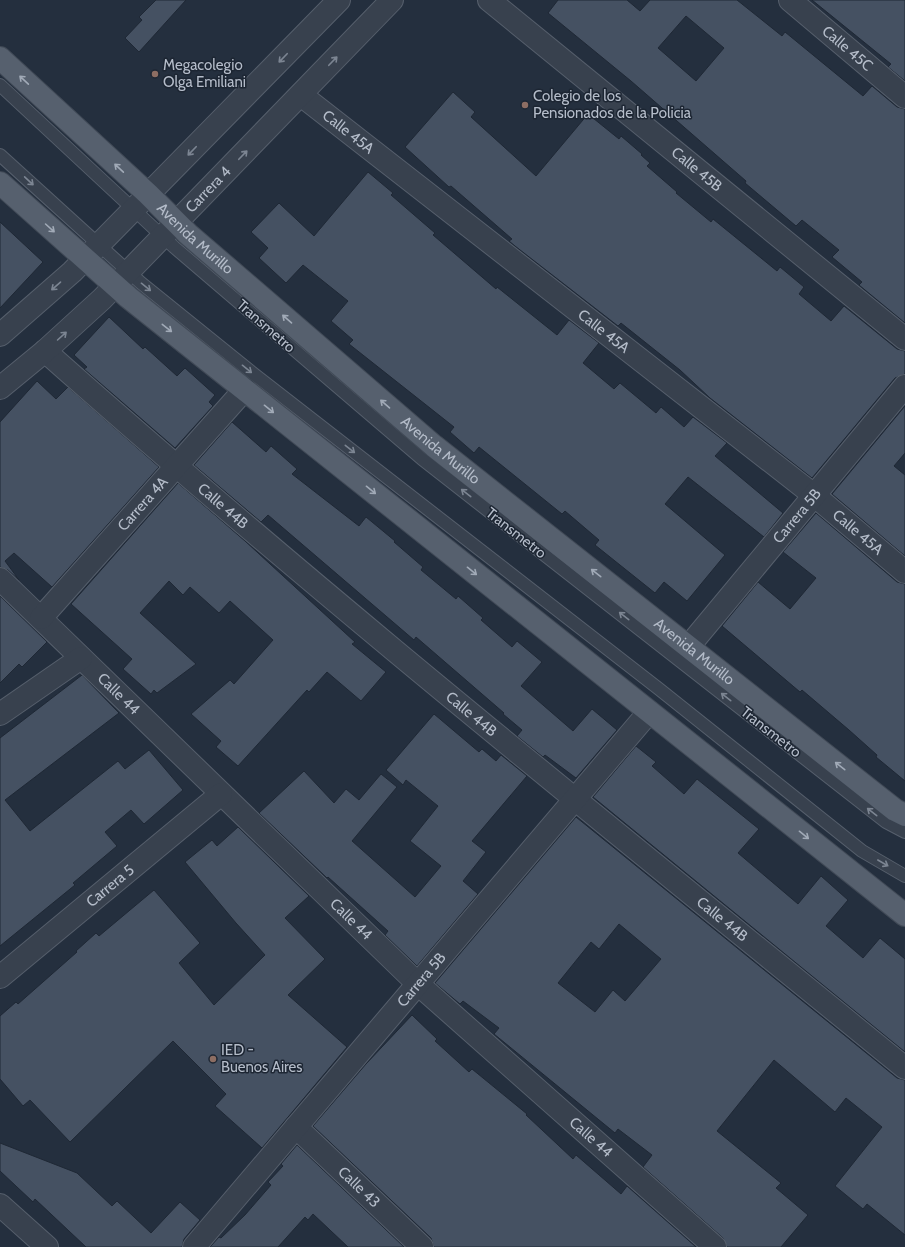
<svg xmlns="http://www.w3.org/2000/svg" width="905" height="1247" font-family="Cabin,sans-serif">
<rect width="100%" height="100%" fill="#242f3e"/>
<g fill="#455162" stroke="#1f2835" fill-rule="evenodd">
<path d="M156,0H186L139,52L125,38L142,20L139,17Z"/>
<path d="M558,0H627L640,11L650,0H737L782,36L785,32L863,96L872,86L897,107L905,109V323L859,285L862,282L832,257L839,250L802,220L796,226L745,183L746,181L631,81L548,13ZM686,16L724,48L696,81L658,48Z"/>
<path d="M812,0H905V81L888,67L891,64Z"/>
<path d="M453,92L475,112L471,117L536,176L588,114L619,139L621,136L642,154L641,155L650,163L647,166L677,192L676,193L711,222L713,219L777,271L780,267L804,287L799,294L831,321L844,306L897,349L905,351V374L895,378L812,478L710,398L680,370L621,323L618,326L515,246L509,241L512,239L451,186L449,187L405,147Z"/>
<path d="M368,172L393,193L391,195L435,233L433,235L496,289L497,287L557,335L569,320L599,343L583,363L614,389L620,383L656,413L661,407L684,427L693,417L727,443L715,456L783,513L764,537L688,477L665,504L725,555L687,601L664,582L655,593L595,545L599,540L565,511L562,514L479,447L474,453L450,432L454,427L349,344L353,340L331,321L348,301L303,265L286,283L259,258L268,248L251,232L279,203L314,236Z"/>
<path d="M0,222L43,262L0,308Z"/>
<path d="M109,317L143,349L145,347L177,376L185,368L215,395L209,402L213,406L175,448L84,369L87,367L74,355Z"/>
<path d="M37,381L56,399L68,387L159,467L52,587L14,553L5,561L19,580L8,570L0,567V422Z"/>
<path d="M905,406V453L894,466L905,475V556L832,494Z"/>
<path d="M232,422L266,452L271,446L297,469L292,474L359,526L366,517L395,541L394,542L423,567L421,570L456,599L458,596L483,618L481,620L512,647L517,641L542,662L521,686L573,731L592,709L617,730L576,778L545,755L543,757L517,736L522,730L503,714L504,713L416,637L414,640L268,515L261,522L194,465Z"/>
<path d="M178,483L245,541L355,642L352,644L386,672L361,701L327,672L309,692L307,690L238,766L216,747L221,741L191,714L230,680L234,684L273,640L230,601L219,613L190,587L183,595L169,581L140,613L196,664L157,693L154,690L151,694L123,669L132,659L71,604Z"/>
<path d="M816,513L897,582L905,584V781L876,757L877,755L849,730L802,690L800,692L722,626L758,582L790,609L816,578L783,552Z"/>
<path d="M0,596L47,642L22,667L19,664L0,683Z"/>
<path d="M82,675L119,713L5,800L30,831L118,761L125,769L149,750L183,790L144,824L131,810L105,832L117,846L73,883L75,885L0,946V738Z"/>
<path d="M434,714L479,752L482,749L496,761L501,755L527,776L472,841L486,852L463,881L478,894L417,966L385,935L388,931L328,877L327,878L259,813L304,771L334,803L346,789L359,800L381,774L397,787L352,841L415,897L441,866L410,841L438,806L406,780L403,785L386,770Z"/>
<path d="M636,746L656,762L652,766L684,794L697,779L759,829L738,853L798,904L821,876L848,900L826,926L863,958L880,938L905,959V1052L593,797Z"/>
<path d="M576,817L897,1078L905,1080V1235L867,1204L863,1209L835,1186L882,1127L846,1098L835,1112L774,1060L717,1131L781,1183L776,1188L808,1215L781,1247H727L723,1238L643,1167L652,1155L618,1129L615,1133L494,1034L499,1028L463,1001L460,1004L435,983ZM619,924L661,959L625,1001L613,990L595,1012L558,983L591,942L599,949Z"/>
<path d="M238,827L309,896L285,918L325,959L288,995L347,1047L262,1148L215,1106L226,1094L173,1041L70,1142L30,1100L23,1106L0,1079V1016L16,1002L18,1004L77,952L76,951L96,933L99,936L154,890L200,943L179,963L214,1005L265,955L236,923L185,862L212,840L217,846Z"/>
<path d="M412,1015L437,1039L435,1041L469,1072L472,1069L527,1114L526,1115L573,1159L576,1155L621,1194L627,1186L696,1247H434L431,1238L313,1126L366,1064Z"/>
<path d="M0,1143L77,1173L112,1206L117,1201L151,1233L180,1202L200,1220L184,1239L182,1247H86L35,1199L33,1202L0,1171Z"/>
<path d="M297,1145L404,1247H348L313,1214L308,1220L305,1217L278,1247H210L219,1237L221,1238L245,1215L271,1185L268,1182L283,1166L281,1164Z"/>
</g>
<g fill="none" stroke-linecap="round" stroke-linejoin="round">
<g stroke="#565f6c" stroke-width="14">
<g id="service">
<path d="M0,85L174,247L422,459L886,822L905,832"/>
<path d="M0,155L141,283L255,375L659,689L862,851L905,876"/>
</g>
</g>
<g stroke="#565f6c" stroke-width="24">
<g id="minor">
<path id="s1" d="M489,0L905,339"/>
<path id="s2" d="M790,0L905,97"/>
<path id="s3" d="M301,95L815,496L905,572"/>
<path id="s4" d="M45,351C324,599 616,832 905,1068"/>
<path id="s5" d="M0,579L418,984L715,1247"/>
<path id="s6" d="M41,618L245,389"/>
<path id="s7" d="M689,646L905,386"/>
<path d="M0,714L81,658"/>
<path id="s8" d="M0,977L221,794"/>
<path id="s9" d="M296,1127L422,1247"/>
<path d="M0,1205L47,1247"/>
<path id="s10" d="M194,1247L649,712"/>
</g>
</g>
<g stroke="#565f6c" stroke-width="24">
<g id="tertiary">
<path d="M0,335L72,272L339,0"/>
<path id="s11" d="M0,388L45,351L102,299L392,0"/>
</g>
</g>
<g stroke="#414a57" stroke-width="24">
<g id="primary">
<path id="s12" d="M0,58L148,194L188,234L434,446L895,810L905,815"/>
<path d="M0,183L128,297L905,915"/>
</g>
</g>
<use href="#service" stroke="#38414e" stroke-width="12"/>
<use href="#minor" stroke="#38414e" stroke-width="22"/>
<use href="#tertiary" stroke="#38414e" stroke-width="22"/>
<use href="#primary" stroke="#56606e" stroke-width="22"/>
</g>
<defs><path id="oneway-shaft" d="M-6 0H5M1.5-3L5.5 0L1.5 3" fill="none" stroke-width="1.6" stroke-linecap="round" stroke-linejoin="round"/></defs>
<g stroke="#7c8592">
<use href="#oneway-shaft" transform="translate(283 58) rotate(134)"/>
<use href="#oneway-shaft" transform="translate(333 61) rotate(-46)"/>
<use href="#oneway-shaft" transform="translate(192 151) rotate(134)"/>
<use href="#oneway-shaft" transform="translate(243 155) rotate(-46)"/>
<use href="#oneway-shaft" transform="translate(29 181) rotate(43)"/>
<use href="#oneway-shaft" transform="translate(56 286) rotate(139)"/>
<use href="#oneway-shaft" transform="translate(146 287) rotate(39)"/>
<use href="#oneway-shaft" transform="translate(62 336) rotate(-42)"/>
<use href="#oneway-shaft" transform="translate(247 369) rotate(39)"/>
<use href="#oneway-shaft" transform="translate(350 449) rotate(38)"/>
<use href="#oneway-shaft" transform="translate(466 493) rotate(-142)"/>
<use href="#oneway-shaft" transform="translate(624 616) rotate(-142)"/>
<use href="#oneway-shaft" transform="translate(726 697) rotate(-142)"/>
<use href="#oneway-shaft" transform="translate(872 812) rotate(-142)"/>
<use href="#oneway-shaft" transform="translate(883 863) rotate(30)"/>
</g>
<g stroke="#a1aab7">
<use href="#oneway-shaft" transform="translate(24 80) rotate(-137)"/>
<use href="#oneway-shaft" transform="translate(119 168) rotate(-137)"/>
<use href="#oneway-shaft" transform="translate(50 228) rotate(42)"/>
<use href="#oneway-shaft" transform="translate(287 319) rotate(-139)"/>
<use href="#oneway-shaft" transform="translate(167 328) rotate(38)"/>
<use href="#oneway-shaft" transform="translate(385 404) rotate(-139)"/>
<use href="#oneway-shaft" transform="translate(269 409) rotate(39)"/>
<use href="#oneway-shaft" transform="translate(371 490) rotate(39)"/>
<use href="#oneway-shaft" transform="translate(472 571) rotate(39)"/>
<use href="#oneway-shaft" transform="translate(596 573) rotate(-142)"/>
<use href="#oneway-shaft" transform="translate(840 766) rotate(-142)"/>
<use href="#oneway-shaft" transform="translate(804 835) rotate(39)"/>
</g>
<g fill="#8d6e63" stroke="#1d2633" stroke-width="1.5">
<circle cx="155" cy="74" r="4"/>
<circle cx="525" cy="105" r="4"/>
<circle cx="213" cy="1059" r="4"/>
</g>
<g text-anchor="middle" stroke-width="3" stroke-linejoin="round" paint-order="stroke">
<g font-size="15" fill="#b4bcc9" stroke="#1d2633">
<text dy="5" stroke="none"><textPath href="#s2" startOffset="75">Calle 45C</textPath></text>
<text dy="5" stroke="none"><textPath href="#s3" startOffset="60">Calle 45A</textPath></text>
<text dy="5" stroke="none"><textPath href="#s1" startOffset="268">Calle 45B</textPath></text>
<text dy="5" stroke="none"><textPath href="#s11" startOffset="288">Carrera 4</textPath></text>
<text dy="5" stroke="none"><textPath href="#s12" startOffset="266">Avenida Murillo</textPath></text>
<text transform="translate(266 326) rotate(41)" y="5">Transmetro</text>
<text dy="5" stroke="none"><textPath href="#s3" startOffset="384">Calle 45A</textPath></text>
<text dy="5" stroke="none"><textPath href="#s12" startOffset="590">Avenida Murillo</textPath></text>
<text dy="5" stroke="none"><textPath href="#s6" startOffset="153">Carrera 4A</textPath></text>
<text dy="5" stroke="none"><textPath href="#s4" startOffset="236">Calle 44B</textPath></text>
<text dy="5" stroke="none"><textPath href="#s7" startOffset="169">Carrera 5B</textPath></text>
<text dy="5" stroke="none"><textPath href="#s3" startOffset="708">Calle 45A</textPath></text>
<text transform="translate(516 533) rotate(38)" y="5">Transmetro</text>
<text dy="5" stroke="none"><textPath href="#s12" startOffset="914">Avenida Murillo</textPath></text>
<text dy="5" stroke="none"><textPath href="#s5" startOffset="165">Calle 44</textPath></text>
<text dy="5" stroke="none"><textPath href="#s4" startOffset="560">Calle 44B</textPath></text>
<text transform="translate(771 732) rotate(38)" y="5">Transmetro</text>
<text dy="5" stroke="none"><textPath href="#s8" startOffset="143">Carrera 5</textPath></text>
<text dy="5" stroke="none"><textPath href="#s4" startOffset="884">Calle 44B</textPath></text>
<text dy="5" stroke="none"><textPath href="#s5" startOffset="489">Calle 44</textPath></text>
<text dy="5" stroke="none"><textPath href="#s10" startOffset="351">Carrera 5B</textPath></text>
<text dy="5" stroke="none"><textPath href="#s5" startOffset="813">Calle 44</textPath></text>
<text dy="5" stroke="none"><textPath href="#s9" startOffset="87">Calle 43</textPath></text>
</g>
<g font-size="15" fill="#b4bcc9" stroke="#1d2633" text-anchor="start">
<text x="163" y="70">Megacolegio<tspan x="163" dy="17">Olga Emiliani</tspan></text>
<text x="533" y="101">Colegio de los<tspan x="533" dy="17">Pensionados de la Policia</tspan></text>
<text x="221" y="1055">IED -<tspan x="221" dy="17">Buenos Aires</tspan></text>
</g>
</g>
</svg>
